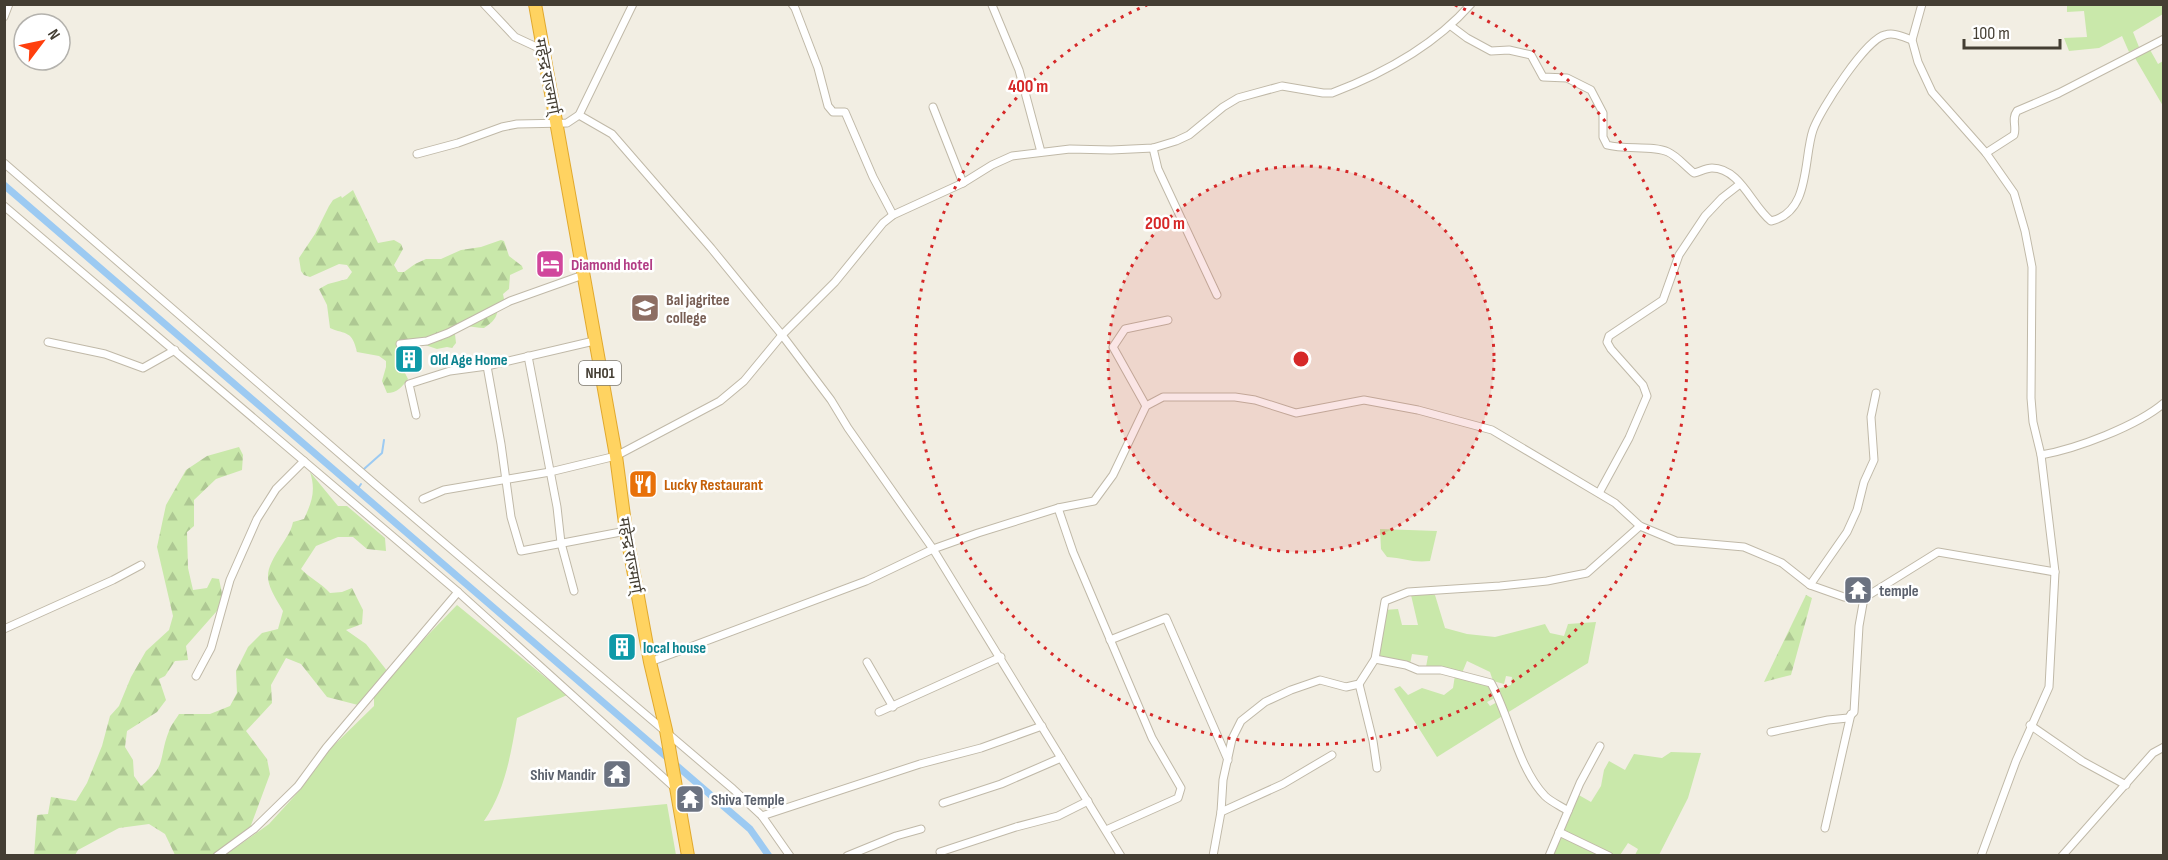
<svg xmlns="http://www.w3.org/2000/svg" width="2168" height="860" font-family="'Sofia Sans Condensed','Noto Sans Devanagari',sans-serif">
<defs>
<pattern id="forest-firs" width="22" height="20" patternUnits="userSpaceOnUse" patternTransform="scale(1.5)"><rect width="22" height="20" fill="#c9e8aa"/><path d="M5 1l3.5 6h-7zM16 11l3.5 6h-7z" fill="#aec893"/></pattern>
</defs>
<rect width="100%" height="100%" fill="#f2eee3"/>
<g fill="#c9e8aa">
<path d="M2067,5H2163V14L2133,32L2139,47L2129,52L2122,36L2099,48L2069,51L2064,38L2087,37L2084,11L2067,12Z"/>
<path d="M2149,48L2158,64L2163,61V106L2135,58Z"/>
<path d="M1380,529L1437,531L1430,561C1412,563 1404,558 1387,557L1381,549Z"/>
<path d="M1411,595H1435L1445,628L1467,634L1495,637L1545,624L1550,633L1564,636L1568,624L1596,622L1588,663L1507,713L1497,689L1511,685L1512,677L1506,676L1504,684L1493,681L1490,672L1467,661L1462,673L1426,667L1428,656L1412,654L1410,664L1377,655L1384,610L1398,609L1402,625H1418Z"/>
<path d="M457,605L567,695L517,718C511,754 505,791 484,821L667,804L676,855L224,856L269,824L301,789L330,749L374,706V697L425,638Z"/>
<path d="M1455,675L1491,686L1497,697L1487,702L1490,706L1499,701L1504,715L1437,757L1394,689L1400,686L1408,695L1422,688L1444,695L1453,688Z"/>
<path d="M1671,752L1701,753L1688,798L1659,855H1635L1638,849L1628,843L1620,855H1613L1560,832L1577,794L1591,802L1601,786L1604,770L1609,761L1625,770L1634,754L1662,758Z"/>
<path d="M1560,834L1606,856H1551Z"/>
</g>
<g fill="url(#forest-firs)">
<path d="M353,190L378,243L394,240L401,244L403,249L394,265L398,272H404L415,264L426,259H441L461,250L481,247L501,240L504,241L509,256L522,266L523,269L510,275L509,289L503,294L505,304L498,308C497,318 493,322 484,328C472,328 464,322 455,334L456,343L452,348L447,347L437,349L416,342L415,345L418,346L401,347L402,367L408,379C402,387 397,393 387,393L382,381L386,367V361L379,356L357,352C352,330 346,335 330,328L327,305L319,289L328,284L347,279L352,272L347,265L339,264L310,277L304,275L301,271L299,258L315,234L329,206L333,200L341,196L342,198Z"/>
<path d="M239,447L243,455L242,470L216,479L194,500V526L187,532L188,568L193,590L207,588L212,578L219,579L224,603L186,646L188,660L175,661L165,676L159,679L166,700L157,712L127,731L125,747L133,760L134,776L141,786C168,765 158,758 169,731C171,725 176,719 179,714H210L230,706L237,693L236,671L248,647L262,633L278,629L283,611C264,579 262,575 283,543C288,535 291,531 293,522L304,519C312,502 316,490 310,472L338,506H347L385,538L386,551L367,549L353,537H338L316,546L301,569C310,578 321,583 330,593L342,592L352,588L363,610L362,624L346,630L366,644L388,672L358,705L327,697L301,664L286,658L271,685L272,703L246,731L267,759L270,774L250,828L215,855H175L165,834L149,824L119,828L78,850L75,855L34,856L37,815L48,814L51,797L76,801L87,783L102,746L110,716L119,706L131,677L146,651L169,630L173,616L157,547L166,505L186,470L207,456Z"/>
<path d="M1806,595L1812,598L1791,675L1764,682Z"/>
</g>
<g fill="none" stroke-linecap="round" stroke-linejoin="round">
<g stroke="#9ccaf2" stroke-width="2">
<path d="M364,469L382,453L384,440"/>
<path d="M357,490L361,484"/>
</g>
<path stroke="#9ccaf2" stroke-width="7" d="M4,185L750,829L769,856"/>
<g stroke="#c0b9a8" stroke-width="9">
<g id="street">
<path d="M484,4L515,37L543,50"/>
<path d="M792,4L795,8L818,68L828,106L833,112H845L873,177L893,215"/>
<path d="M1922,4L1912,40L1918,62L1932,92L1986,153L2014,193L2025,231L2032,267L2031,398L2033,422L2041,455L2055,572L2049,687L2016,761L1981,856"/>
<path d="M992,5L1019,70L1041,152"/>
<path d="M4,17L9,4"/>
<path d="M1451,26L1467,38L1491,51L1509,50L1531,55L1543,77L1567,78L1591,90L1603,113V137L1607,145C1625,150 1653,145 1668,152C1677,156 1686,167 1694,173C1699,172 1706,168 1712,168C1740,168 1752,206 1771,221C1811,212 1803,159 1813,130C1820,110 1866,39 1885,35C1894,32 1903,37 1912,40"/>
<path d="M933,107L963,183"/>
<path d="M579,115L612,134L711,248L782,335L831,400L848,428L933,549L1121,856"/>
<path d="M1153,148L1158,169L1217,295"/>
<path d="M1986,153L2014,135C2017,127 2011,119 2017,111L2059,93L2164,39"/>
<path d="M417,154L458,143L502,127L517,124L567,123L579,115L633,4"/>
<path d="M4,163L376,485L733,789L762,816L790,856"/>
<path d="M4,206L458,592L675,788"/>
<path d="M48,342L105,354L143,368L175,350"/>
<path d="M400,344L427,341L448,333L510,301L583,275"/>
<path d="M528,356L557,507L561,543L574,591"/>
<path d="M487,366L501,444L511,517L521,551L626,531"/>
<path d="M1146,406L1113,347L1125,329L1168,320"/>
<path d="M416,415L409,384L450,371L487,366L594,341"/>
<path d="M2041,455C2076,449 2137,426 2164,403"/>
<path d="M1599,493L1629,438L1647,396L1643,385L1611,349L1607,342L1609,336L1663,300L1679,255L1705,216L1722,198L1740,184"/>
<path d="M423,499L444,490L550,472L616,456L720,401L744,381L782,335L835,282L883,223L893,215L963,183L992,165L1012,156L1070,149L1111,150L1153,148L1176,141L1189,135L1223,107L1238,98L1282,86L1323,93H1332C1385,73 1434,46 1471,4"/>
<path d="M1058,508L1073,552L1152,738L1181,788L1178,798L1106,830"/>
<path d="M1810,585L1847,532L1857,510L1864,482L1874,460L1871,417L1876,393"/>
<path d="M4,629L113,580L141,565"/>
<path d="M1110,640L1166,618L1228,760"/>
<path d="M1375,659L1406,665L1418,670H1441L1491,683C1510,717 1518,768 1545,796C1551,802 1561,806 1568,811"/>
<path d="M650,662L866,581L933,549L978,533L1058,508L1094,501L1113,475L1146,406L1163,397H1235L1255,400L1296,413L1364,400L1418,410L1492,430L1615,503L1640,526L1676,541L1744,547L1782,563L1810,585L1844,597L1864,598L1938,552L2055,572"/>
<path d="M867,662L893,707"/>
<path d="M196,676L211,648L230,580L257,519L276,489L304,461"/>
<path d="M1359,684L1373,741L1377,768"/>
<path d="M879,712L1001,657"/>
<path d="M2030,725L2082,761L2126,785"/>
<path d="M1771,732L1828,720L1848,718L1854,712L1859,626L1864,598"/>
<path d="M943,803L1001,784L1061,758"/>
<path d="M1221,812L1283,784L1332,755"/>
<path d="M762,816L920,764L981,748L1042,726"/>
<path d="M1825,828L1851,714"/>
<path d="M1559,832L1609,856"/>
<path d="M940,852L1016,827L1058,816L1088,801"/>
<path d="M217,856L254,829L298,786L326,748L458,592"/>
<path d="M847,856L896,836L921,829"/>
<path d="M1213,856L1221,812L1223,780L1232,739L1241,721L1265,702L1291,690L1320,680L1346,687L1359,684L1375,659L1385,601L1408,592L1500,586L1547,581L1587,573L1640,526"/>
<path d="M1549,856L1580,783L1600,746"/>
<path d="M2062,856L2153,753L2164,747"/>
</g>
</g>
<g stroke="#e1a92e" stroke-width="14">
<path id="highway" d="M535,4L616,456L626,531L650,662L666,730L688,856"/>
</g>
<use href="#street" stroke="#fff" stroke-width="7"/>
<use href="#highway" stroke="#ffd361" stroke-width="12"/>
</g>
<circle cx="1301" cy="359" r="193" fill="#d62828" fill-opacity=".12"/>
<g fill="none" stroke="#d62828" stroke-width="3" stroke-dasharray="3 6">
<circle cx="1301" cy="359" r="193"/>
<path d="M1455 5A386 386 0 1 1 1147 5"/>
</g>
<defs>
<g id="hotel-square" transform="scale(1.5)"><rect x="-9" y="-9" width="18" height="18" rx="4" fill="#d1479c" stroke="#fff"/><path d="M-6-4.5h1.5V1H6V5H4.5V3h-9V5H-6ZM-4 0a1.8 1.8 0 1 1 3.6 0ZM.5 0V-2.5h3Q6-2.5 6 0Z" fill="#fff"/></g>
<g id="university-square" transform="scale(1.5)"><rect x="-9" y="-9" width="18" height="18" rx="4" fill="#8d6e63" stroke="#fff"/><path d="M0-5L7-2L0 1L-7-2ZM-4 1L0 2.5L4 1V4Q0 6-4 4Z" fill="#fff"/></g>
<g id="building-square" transform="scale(1.5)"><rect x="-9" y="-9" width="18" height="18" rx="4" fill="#0f9aa8" stroke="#fff"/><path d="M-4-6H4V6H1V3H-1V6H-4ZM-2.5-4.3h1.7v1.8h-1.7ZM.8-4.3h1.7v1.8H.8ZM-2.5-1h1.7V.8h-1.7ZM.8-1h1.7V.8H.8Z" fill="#fff"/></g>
<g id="restaurant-square" transform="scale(1.5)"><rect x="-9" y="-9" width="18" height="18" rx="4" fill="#e8710a" stroke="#fff"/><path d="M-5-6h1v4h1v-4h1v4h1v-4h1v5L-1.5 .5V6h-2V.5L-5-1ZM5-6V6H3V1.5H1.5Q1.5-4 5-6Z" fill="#fff"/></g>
<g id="temple-square" transform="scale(1.5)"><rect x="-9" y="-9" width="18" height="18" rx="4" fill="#6b7280" stroke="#fff"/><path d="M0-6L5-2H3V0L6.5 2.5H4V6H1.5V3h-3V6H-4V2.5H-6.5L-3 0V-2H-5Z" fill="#fff"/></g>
</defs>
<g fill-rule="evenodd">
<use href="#hotel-square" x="550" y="264"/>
<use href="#university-square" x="645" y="308"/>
<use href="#building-square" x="409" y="359"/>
<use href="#restaurant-square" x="643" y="484"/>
<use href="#temple-square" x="1858" y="590"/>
<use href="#building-square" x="622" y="647"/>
<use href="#temple-square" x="617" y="774"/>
<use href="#temple-square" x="690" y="799"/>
</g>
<g text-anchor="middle" stroke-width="5" stroke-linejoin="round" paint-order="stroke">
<rect fill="#fff" stroke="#7c7870" stroke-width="1.5" x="579" y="361" width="42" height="24" rx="4.5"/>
<g font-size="15" font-weight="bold" fill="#443e33">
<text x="600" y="378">NH01</text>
</g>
<g font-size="16" fill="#443e33" stroke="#fff">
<text transform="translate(548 76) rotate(79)" y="6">महेन्द्र राज्मार्ग्</text>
<text transform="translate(631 555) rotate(80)" y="6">महेन्द्र राज्मार्ग्</text>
</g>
<g font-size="16" font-weight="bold" fill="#b23c85" stroke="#fff" text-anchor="start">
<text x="571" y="270">Diamond hotel</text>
</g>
<g font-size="16" font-weight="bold" fill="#785e54" stroke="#fff" text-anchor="start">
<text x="666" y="305">Bal jagritee<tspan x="666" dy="18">college</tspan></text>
</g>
<g font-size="16" font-weight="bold" fill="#0d838f" stroke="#fff" text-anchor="start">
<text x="430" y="365">Old Age Home</text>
<text x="643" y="653">local house</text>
</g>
<g font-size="16" font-weight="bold" fill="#c56008" stroke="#fff" text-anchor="start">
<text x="664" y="490">Lucky Restaurant</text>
</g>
<g font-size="16" font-weight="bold" fill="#5b616d" stroke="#fff" text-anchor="start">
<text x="1879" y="596">temple</text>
<text x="596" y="780" text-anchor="end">Shiv Mandir</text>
<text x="711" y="805">Shiva Temple</text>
</g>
</g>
<circle cx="1301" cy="359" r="9" fill="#d62828" stroke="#fff" stroke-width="3"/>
<g font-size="18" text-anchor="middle" font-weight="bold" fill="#d62828" stroke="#fff" stroke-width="5" stroke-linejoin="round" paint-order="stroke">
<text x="1028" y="92">400 m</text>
<text x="1165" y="229">200 m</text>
</g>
<rect width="2168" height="860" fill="none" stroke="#443e33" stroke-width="12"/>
<g transform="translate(42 42) rotate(58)"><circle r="28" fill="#ffffff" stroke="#b4b2ad" stroke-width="1.5"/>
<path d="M0-4.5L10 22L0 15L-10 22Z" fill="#ff3f0d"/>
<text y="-9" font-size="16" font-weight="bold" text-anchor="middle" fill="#443e33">N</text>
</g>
<path d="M1964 39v9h96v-9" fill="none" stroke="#443e33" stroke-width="3"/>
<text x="1973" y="39" font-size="18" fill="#443e33" stroke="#ffffff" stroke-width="4.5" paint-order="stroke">100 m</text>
</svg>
